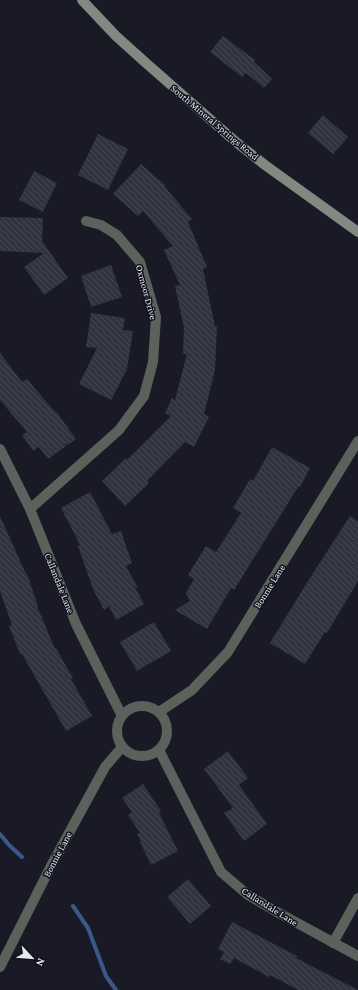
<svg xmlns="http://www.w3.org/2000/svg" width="358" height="990" font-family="'Crimson Pro',serif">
<defs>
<pattern id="building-back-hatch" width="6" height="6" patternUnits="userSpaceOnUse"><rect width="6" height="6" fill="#31333f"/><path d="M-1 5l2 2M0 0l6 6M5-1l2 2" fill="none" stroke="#454752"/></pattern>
</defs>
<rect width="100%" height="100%" fill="#191a26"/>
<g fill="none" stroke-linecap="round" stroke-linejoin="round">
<g stroke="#3c5888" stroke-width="4">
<path d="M0,834L9,845L22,857"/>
<path d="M73,906L88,928L106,976L116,990"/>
</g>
</g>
<g fill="url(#building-back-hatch)">
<path d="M223,36L255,60L254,62L272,79L264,88L246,73L242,77L210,52Z"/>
<path d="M323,115L348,137L333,154L308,133Z"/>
<path d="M98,134L128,149L108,190L78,175Z"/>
<path d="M141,164L166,186L165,187L192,219L188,222L207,267L203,269L215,326H217L215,370L204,414L209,417L194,447L185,442L147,481L149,483L125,506L102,481L126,458L127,460L171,416L165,413L172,398L175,400L187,354H183L184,328L175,286L180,285L164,250L173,246L143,211L138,216L113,194Z"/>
<path d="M34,171L57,183L43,212L19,200Z"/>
<path d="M0,217L43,218L42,241L68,278L44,295L24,267L44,253L0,251Z"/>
<path d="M111,265L122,297L91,307L81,276Z"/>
<path d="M91,313L125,318L123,330L133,331L127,369L111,400L79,384L97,348L86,347Z"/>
<path d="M0,353L22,382L27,379L55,412L56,411L76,439L68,445L65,443L66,446L48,459L39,447L33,451L22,435L27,432L0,400Z"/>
<path d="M272,447L310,468L300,487H298L234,590L231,588L207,629L175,610L190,601L186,593L194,579L188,575L206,546L216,552L241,513L233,508L250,479L253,481Z"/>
<path d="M90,492L112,534L121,531L132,563L126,566L138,588L134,585L144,604L116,620L109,606L104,610L93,589L78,546L80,545L61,508Z"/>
<path d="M0,516L26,574H27L38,606H37L55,649L56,648L73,678L71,679L92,716L66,731L22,654H20L9,626L12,625L0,591Z"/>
<path d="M350,516L358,521V581L327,633L325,632L305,664L270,643L308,581Z"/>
<path d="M154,622L171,651L137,671L120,642Z"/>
<path d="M228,751L248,778L239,785L267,824L244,841L224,813L233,808L204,769Z"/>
<path d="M143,784L161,811L159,813L178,851L151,865L140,842H141L137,834L140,833L128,815L132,812L122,798Z"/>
<path d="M188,879L211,906L190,924L167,897Z"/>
<path d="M232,922L297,956L296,958L358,990H298L270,975L269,977L234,958L230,964L220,959L224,952L218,949Z"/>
</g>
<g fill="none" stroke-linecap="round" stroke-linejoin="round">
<g stroke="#5c615c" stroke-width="10">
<path d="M0,449L30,509L76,624L122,716"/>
<path d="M30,509L119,430L144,396L153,362L156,317L140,262L117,235L101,225L86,221"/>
<circle cx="142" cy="731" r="25"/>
<path d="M159,712L192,690L228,652L358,441"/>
<path d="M159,750L221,872L248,895L277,912L358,956"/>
<path d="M333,943L358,898"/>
<path d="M0,967L51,866L105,767L122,747"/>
</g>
<path stroke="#828980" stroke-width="10" d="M82,0L116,36L146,63L236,142L265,165L358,232"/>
</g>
<g text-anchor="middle" stroke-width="3" stroke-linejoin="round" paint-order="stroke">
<g font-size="10" fill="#e5e6ee" stroke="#10111c">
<text transform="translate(215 122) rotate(40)" y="4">South Mineral Springs Road</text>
<text transform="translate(147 292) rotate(75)" y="4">Oxmoor Drive</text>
<text transform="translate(60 583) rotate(68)" y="4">Callandale Lane</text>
<text transform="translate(269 586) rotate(-58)" y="4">Bonnie Lane</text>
<text transform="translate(57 854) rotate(-62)" y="4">Bonnie Lane</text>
<text transform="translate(270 906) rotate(32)" y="4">Callandale Lane</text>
</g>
</g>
<g transform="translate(32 958) rotate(116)" stroke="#10111c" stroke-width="3" paint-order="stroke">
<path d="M0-3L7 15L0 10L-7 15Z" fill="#e5e6ee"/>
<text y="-6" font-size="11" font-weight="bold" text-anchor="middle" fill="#e5e6ee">N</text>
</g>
</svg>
